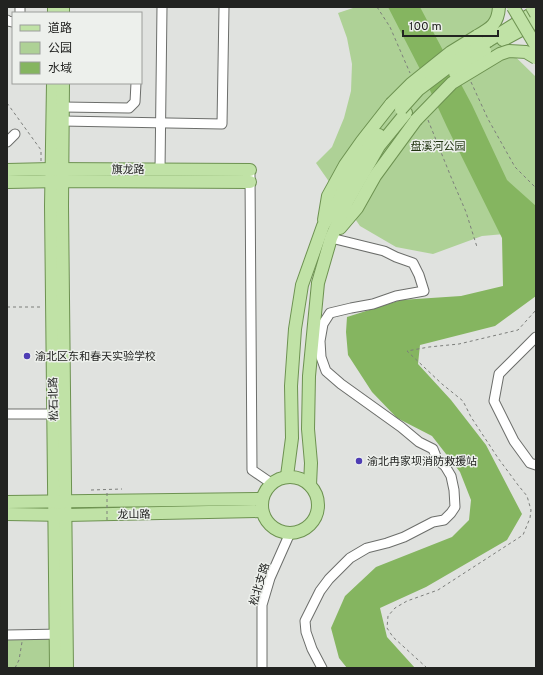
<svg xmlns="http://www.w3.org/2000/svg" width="543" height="675" font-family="Overpass,'Noto Sans SC',sans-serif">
<rect width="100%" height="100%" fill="#e0e2df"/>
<g fill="#aed196">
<path d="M356,7H495L490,20L484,26L536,77V231L482,236L433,254L396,247L360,226L316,163L332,147L344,118L351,91L352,64L347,38L338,13Z"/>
<rect x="7" y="638" width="48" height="30"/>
</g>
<path fill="#85b560" d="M388,7H420L472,105L507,180L536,206V296L495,326L420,345L418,364L451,400L486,445L522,514L507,540L426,587L380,608L387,637L415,668H347L339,658L331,628L345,596L376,567L452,537L469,520L471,500L460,472L432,436L397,418L372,392L348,355L346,332L347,317L401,300L461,296L503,286L502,238L447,127L422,73Z"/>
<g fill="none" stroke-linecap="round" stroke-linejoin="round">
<g stroke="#6c6e6b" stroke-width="11">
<g id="minor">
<path d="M20,13V7"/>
<path d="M7,20L8,21L13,22"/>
<path d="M63,107L129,108L135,102L136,83"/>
<path d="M62,121L222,124L224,7"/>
<path d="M7,142L15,134"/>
<path d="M160,170L162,7"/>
<path d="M250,175L252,470L271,483"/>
<path d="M536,337L499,374L494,401L514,441L530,463L536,465"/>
<path d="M7,414H60"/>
<path d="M7,635L62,634"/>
<path d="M262,668V605L270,578L290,533"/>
<path d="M322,668L312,649L306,632L305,621L320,591L329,579L350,558L367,548L387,543L404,537L433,522L444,520L451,513L455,507L454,490L451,476L445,466L437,459L433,449L419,442L401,427L341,384L326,371L321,357L320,341L323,324L330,313L351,308L373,304L396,296L424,291L419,275L413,263L396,257L384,251L331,238"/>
</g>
</g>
<g stroke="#6d9251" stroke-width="14">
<g id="major">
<path d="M54,13V7"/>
<path d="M63,13V7"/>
<path d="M477,36C491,28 498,24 499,7"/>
<path d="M503,40L536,22"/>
<path d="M488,41L536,11"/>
<path d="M53,83L51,206L56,668"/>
<path d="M63,83L62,206L67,668"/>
<path d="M7,170L51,169L250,170"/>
<path d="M7,182L62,181L250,182"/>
<path d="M324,220L328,196L345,165L362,141L391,104"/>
<path d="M340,228L357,208L375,176L416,120"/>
<path d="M287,476L292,438L291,386L295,329L302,285L323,226L338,201L351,173L367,149L379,135"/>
<circle cx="290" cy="505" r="28"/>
<path d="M310,485L311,463L308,429L309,376L318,283L331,238L347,202L379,146L406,113"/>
<path d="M7,502L262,499"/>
<path d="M7,514L66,515L262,511"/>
</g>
</g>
<g stroke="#7c7e7b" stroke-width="1" stroke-dasharray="3 3" stroke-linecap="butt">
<path d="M377,7L390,27L410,73"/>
<path d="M471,82L488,119L515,167L536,188"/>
<path d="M7,103L41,150V161"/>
<path d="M428,120L451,177L466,212L477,247"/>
<path d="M7,307H42"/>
<path d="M91,490L122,489"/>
<path d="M15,668L19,660L22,642"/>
<path d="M427,668L393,637L387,628L388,616L395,608L407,601L438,590L523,535L530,518L531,510L527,496L518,485L498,458L471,417L463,401L442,384L407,351L429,347L459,344L518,330L536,310"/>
</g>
<use href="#minor" stroke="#fff" stroke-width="9"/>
<use href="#major" stroke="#c0e2a6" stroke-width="12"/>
<g stroke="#6d9251" stroke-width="14" stroke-linecap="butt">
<g id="major-bridge">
<path d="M513,7L536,46"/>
<path d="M532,7L536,14"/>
<path d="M455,73L485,51"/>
<path d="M391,104L411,84L451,52L477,36"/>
<path d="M401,109L418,90L459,59L488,41"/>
<path d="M416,120L452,83L500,54L509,51L526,52L536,58"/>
</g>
</g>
<path stroke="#7c7e7b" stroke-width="1" stroke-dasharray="3 3" stroke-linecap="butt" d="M107,493V520"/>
<use href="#major-bridge" stroke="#c0e2a6" stroke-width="12"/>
</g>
<g fill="#4e3db4" stroke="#edf0ec" stroke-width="1.5">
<circle cx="27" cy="356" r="4"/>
<circle cx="359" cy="461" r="4"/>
</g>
<g text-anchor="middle" stroke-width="3" stroke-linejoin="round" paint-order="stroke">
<g font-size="11" fill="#213411" stroke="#edf0ec">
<text x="438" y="150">盘溪河公园</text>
</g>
<g font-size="11" fill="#222321" stroke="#edf0ec">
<text x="128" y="173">旗龙路</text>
<text transform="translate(53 399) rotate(-91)" y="4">松石北路</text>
<text transform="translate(134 514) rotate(-1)" y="4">龙山路</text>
<text transform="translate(259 584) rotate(-73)" y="4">松北支路</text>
</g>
<g font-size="11" fill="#222321" stroke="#edf0ec" text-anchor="start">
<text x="35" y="360">渝北区东和春天实验学校</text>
<text x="367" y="465">渝北冉家坝消防救援站</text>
</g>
</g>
<rect width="543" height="675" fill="none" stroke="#222321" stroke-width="16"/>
<rect x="12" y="12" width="130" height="72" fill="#edf0ec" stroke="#9c9e9b"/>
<rect x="20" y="25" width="20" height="6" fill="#c0e2a6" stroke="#9c9e9b"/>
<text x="48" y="32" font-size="12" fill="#222321">道路</text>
<rect x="20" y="42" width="20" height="12" fill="#aed196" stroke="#9c9e9b"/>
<text x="48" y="52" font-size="12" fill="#222321">公园</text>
<rect x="20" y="62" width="20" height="12" fill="#85b560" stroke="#9c9e9b"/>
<text x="48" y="72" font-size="12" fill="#222321">水域</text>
<path d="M403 30v6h95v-6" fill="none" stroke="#222321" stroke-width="2"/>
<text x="409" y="30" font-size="12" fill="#222321" stroke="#edf0ec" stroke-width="3" paint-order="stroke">100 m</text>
</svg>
